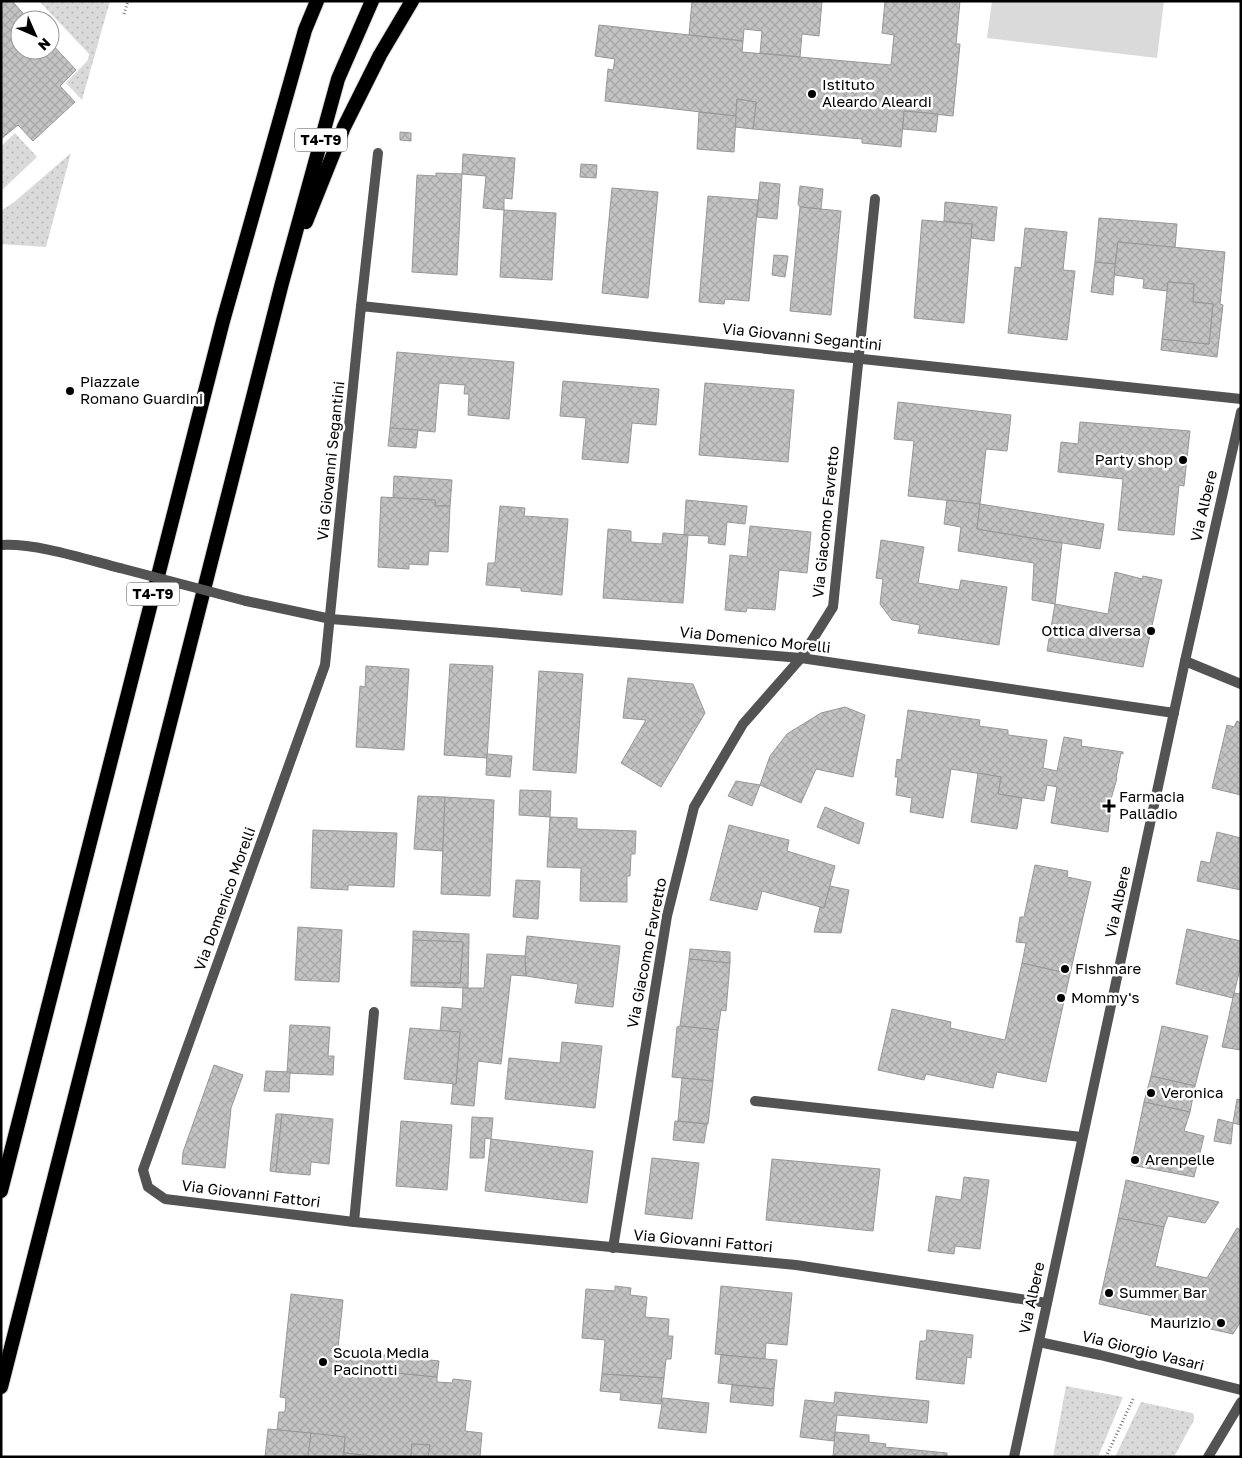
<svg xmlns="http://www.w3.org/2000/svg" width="1242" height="1458" font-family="'Golos Text',sans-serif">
<defs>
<pattern id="grass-dots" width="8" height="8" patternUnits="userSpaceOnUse" patternTransform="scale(1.25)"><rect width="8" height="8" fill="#dadada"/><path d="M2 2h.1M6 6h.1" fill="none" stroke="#b9b9b9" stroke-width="1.8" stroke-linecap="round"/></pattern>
<pattern id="building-cross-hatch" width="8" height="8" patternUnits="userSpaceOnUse" patternTransform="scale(1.25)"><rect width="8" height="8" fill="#c3c3c3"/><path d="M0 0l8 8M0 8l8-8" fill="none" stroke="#a6a6a6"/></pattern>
</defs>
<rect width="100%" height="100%" fill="#fff"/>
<g fill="url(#grass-dots)">
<path d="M39,1H110L82,100L66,83L88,60L89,54Z"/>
<path d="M15,133L37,157L1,191V146Z"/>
<path d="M71,153L46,247L1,244V211L13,203Z"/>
<path d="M1066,1386L1123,1397L1098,1457H1053Z"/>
<path d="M1141,1402L1192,1413L1194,1415V1420L1174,1457H1115Z"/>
</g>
<path fill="#dadada" d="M992,1H1164L1157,58L987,38Z"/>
<g fill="url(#building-cross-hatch)" stroke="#979797">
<path d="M1,1H12L29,20H20V50H50V42L76,70L60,86L75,102L33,141L18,125L1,139Z"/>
<path d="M692,1H822L819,36L802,34L800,57L760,53L762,31L744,29L743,41L689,35Z"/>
<path d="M885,1H960L956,44H960L953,116L904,111L901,147L862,143V139L753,129L756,102L737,99L736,116L605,101L608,69L613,70L615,59L595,56L599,25L743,41L742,52L891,65L894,35L882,33Z"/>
<path d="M737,99L756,102L753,129L735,127Z"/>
<path d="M904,111L938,114L936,132L903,129Z"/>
<path d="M699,112L736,116L734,152L697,149Z"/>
<path d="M400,132L411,133V141L400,140Z"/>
<path d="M463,154L515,158L512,199L504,198V210L483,208L486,176L462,174Z"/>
<path d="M581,164L597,165L596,178L580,177Z"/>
<path d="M436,173L462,174L457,275L412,272L417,175L436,176Z"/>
<path d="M760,182L780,184L777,219L757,217Z"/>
<path d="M800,186L823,189L821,209L800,207L798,204Z"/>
<path d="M612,188L658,192L648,298L602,293Z"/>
<path d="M708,196L758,200L749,301L725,299L724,304L699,302Z"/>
<path d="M945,202L997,207L994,241L971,238L972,224L944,221Z"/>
<path d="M800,207L841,211L831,315L790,311Z"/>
<path d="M504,210L556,213L552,280L500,277Z"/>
<path d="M1099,218L1177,224L1175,248L1118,242L1115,264L1095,262Z"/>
<path d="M922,220L972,224L964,323L914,318Z"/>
<path d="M1025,228L1067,232L1063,270L1075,271L1067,340L1008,333L1015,267L1021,268Z"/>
<path d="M1118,242L1225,252L1220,304L1223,305L1217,357L1161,350L1162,339L1209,344L1213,304L1193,302L1194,284L1168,282L1167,291L1143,288L1144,279L1114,275Z"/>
<path d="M774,255L788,256L785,277L772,275Z"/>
<path d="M1095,262L1115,264L1113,295L1091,292Z"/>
<path d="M1168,282L1194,284L1193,302L1213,304L1209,344L1162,339Z"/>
<path d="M397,352L514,362L509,419L468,415L469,394H464L465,385L439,383L435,432L390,428Z"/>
<path d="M563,381L659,389L656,425L632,423L628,463L582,459L586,418L560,416Z"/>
<path d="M705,383L794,390L788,462L699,455Z"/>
<path d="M898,402L1011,415L1007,451L986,449L980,504L908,496L914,441L894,439Z"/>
<path d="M1080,422L1190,431L1184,486L1179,485L1174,535L1118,530L1123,479L1058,472L1061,442L1078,444Z"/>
<path d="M390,428L418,430L416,448L388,446Z"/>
<path d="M394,476L452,480L450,506H435V500L393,498Z"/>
<path d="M381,497L435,500V506H450L448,552L429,551L428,565L409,564V569L378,567Z"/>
<path d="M686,500L747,506L745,524L727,522L725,545L708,543L709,536L684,535Z"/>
<path d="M947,500L980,504L977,529L1062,543L1055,604L1032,600L1034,563L958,551L961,527L944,524Z"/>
<path d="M980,504L1104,524L1100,549L977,529Z"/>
<path d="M500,506L525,508L524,516L568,519L562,595L521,591V588L486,585L488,563H495Z"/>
<path d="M750,526L811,532L807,573L779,570L775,610L747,608L746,612L725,610L730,555L747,557Z"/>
<path d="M608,529L631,531V542L662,544L663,533L688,535L683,603L603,598Z"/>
<path d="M881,540L924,547L918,583L959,590L961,580L1007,587L999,645L918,633L920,625L892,620L880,604L883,579L876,578Z"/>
<path d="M1115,572L1142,579L1143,576L1162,580L1143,667L1047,651L1055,604L1108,614Z"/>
<path d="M450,664L493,666L487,758L444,755Z"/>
<path d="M366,666L409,669L404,750L356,747L360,686L365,687Z"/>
<path d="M539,671L583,674L576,773L533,770Z"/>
<path d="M628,678L693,684L705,713L661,787L621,763L646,720L623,718Z"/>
<path d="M845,707L865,715L853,777L816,769L801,803L760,785L770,756L787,734L821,713Z"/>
<path d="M908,710L980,720L979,726L1008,730V735L1047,740L1043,768L1057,771L1064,737L1082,740L1081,746L1123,752V754L1121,753L1116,778H1117L1109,806L1111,807L1108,832L1051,823L1057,787L1047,785L1044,801L998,794L1001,777L951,769L943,818L910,812L912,798L896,795L898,777H895L897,759L901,760Z"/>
<path d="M1237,721L1241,723V795L1212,788L1227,725L1234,727Z"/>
<path d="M487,754L512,756L510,777L486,775Z"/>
<path d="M978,773L1001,777L998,794L1022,798L1017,829L971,822Z"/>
<path d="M736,781L760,785L752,806L728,796Z"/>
<path d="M520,790L551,791L550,817L519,815Z"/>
<path d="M418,796L445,797L443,851L414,849Z"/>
<path d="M445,797L494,800L490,896L441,894Z"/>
<path d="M825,807L864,823L859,844L817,827Z"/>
<path d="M550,817L577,818V829L636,831L635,854H631L630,876H627V902L580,901L581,868L547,867Z"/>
<path d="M729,825L789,840L787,851L835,866L824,908L762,891L757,910L710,900Z"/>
<path d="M313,830L397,833L394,887L348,885V890L311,888Z"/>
<path d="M1217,832L1241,838V890L1197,881L1201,861L1210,863Z"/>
<path d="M1035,865L1068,871L1067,877L1091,882L1070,974L1022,963L1026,943L1016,942L1020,917H1024Z"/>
<path d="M516,880L540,881L538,919L513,917Z"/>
<path d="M830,886L849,890L841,933L814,932L820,907L824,908Z"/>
<path d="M298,927L342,930L339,982L295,980Z"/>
<path d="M1187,929L1241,941V964L1233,998L1176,984Z"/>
<path d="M413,931L469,934L468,988L411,986V982L460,983L463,942L413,940Z"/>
<path d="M527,936L620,946L613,1007L575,1003L578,984L526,976L525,956Z"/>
<path d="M413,940L463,942L460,983L411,982Z"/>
<path d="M690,949L730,952V963L689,959Z"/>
<path d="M487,954L525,956L526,976L511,975L501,1064L478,1061L474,1106L451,1104L453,1084H456L460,1032L440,1031L442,1007L462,1009L463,988H484Z"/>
<path d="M689,959L730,963L726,1011L721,1010L718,1030L680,1026Z"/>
<path d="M1022,963L1070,974L1046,1082L997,1072L993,1088L926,1074L924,1080L878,1070L892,1009L951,1022L950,1028L1005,1040Z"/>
<path d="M1234,993L1241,994V1050L1222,1047Z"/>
<path d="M290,1025L330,1027L328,1056H334L333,1075L287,1073Z"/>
<path d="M680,1026L718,1030L713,1081L672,1077L677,1027Z"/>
<path d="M1162,1026L1208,1036L1195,1086L1151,1076Z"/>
<path d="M410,1028L460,1032L456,1084L404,1079Z"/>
<path d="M562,1042L602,1046L595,1108L505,1099L509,1058L560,1063Z"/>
<path d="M214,1065L243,1075L231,1108L225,1168L182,1164L183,1152Z"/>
<path d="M266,1071L290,1072L289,1092L264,1091Z"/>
<path d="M1151,1076L1195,1086L1190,1112L1144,1102Z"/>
<path d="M682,1078L713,1081L708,1124L678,1121Z"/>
<path d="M1237,1099L1241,1100V1125L1233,1123Z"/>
<path d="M1144,1102L1190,1112L1184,1131L1204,1136L1194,1177L1131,1165Z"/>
<path d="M276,1114H282L276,1172L270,1171Z"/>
<path d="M282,1114L333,1119L329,1164L311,1162L310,1175L276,1172Z"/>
<path d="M472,1117L493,1118L491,1139L485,1138L484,1158H470Z"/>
<path d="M1218,1119L1233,1123L1231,1144L1214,1141Z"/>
<path d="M401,1121L452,1125L447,1190L396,1186Z"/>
<path d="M675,1121L707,1124L704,1143L673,1140Z"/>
<path d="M491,1139L593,1151L587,1203L485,1191Z"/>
<path d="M652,1158L699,1163L692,1219L645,1214Z"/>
<path d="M772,1159L880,1169L873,1231L766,1220Z"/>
<path d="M964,1177L989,1180L980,1249L955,1246L954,1254L928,1251L936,1196L961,1200Z"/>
<path d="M1126,1180L1219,1202L1205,1223L1168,1216L1164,1227L1118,1218Z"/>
<path d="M1118,1218L1164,1227L1155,1266L1207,1278L1237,1228L1241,1230V1321L1233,1334L1099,1304Z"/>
<path d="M615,1286L631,1288L630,1295L647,1297L645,1317L669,1319L668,1336H673L671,1359H666L664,1378L602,1374L605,1340L582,1338L586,1289L615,1291Z"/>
<path d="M721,1286L792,1293L787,1345L766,1343L765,1359L715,1354Z"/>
<path d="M291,1294L343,1300L336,1367L437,1377V1382L452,1383L453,1379L471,1381L465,1431L482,1433L480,1457H428L430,1445L412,1444L411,1457H382L344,1453L345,1437L277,1430L279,1412H285L286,1398L280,1397Z"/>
<path d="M927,1330L973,1335L971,1358L967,1357L964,1384L916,1379L920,1341H926Z"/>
<path d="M338,1350L439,1361L437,1377L336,1367Z"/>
<path d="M721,1355L777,1360L774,1389L718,1383Z"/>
<path d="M602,1374L664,1378L661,1404L620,1400L621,1393L600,1391Z"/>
<path d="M732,1385L774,1389L773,1406L730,1402Z"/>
<path d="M835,1392L929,1401L927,1423L837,1415L834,1441L800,1437L805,1400L834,1403Z"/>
<path d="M663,1398L709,1403L706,1433L658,1428Z"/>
<path d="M268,1429L311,1433L308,1457H265Z"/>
<path d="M835,1432L869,1435V1442L886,1444L885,1447L947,1453V1457H833Z"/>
<path d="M311,1433L345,1437L343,1457H308Z"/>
<path d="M412,1444L430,1445L428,1457H411Z"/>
<path d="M344,1453L382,1457H343Z"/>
</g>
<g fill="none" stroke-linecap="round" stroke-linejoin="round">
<g stroke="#dbdbdb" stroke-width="16">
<g id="trunk">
<path d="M306,222L344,127L380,55L412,1"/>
<path d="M1,1191L223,321L305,30L317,1"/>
<path d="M1,1387L282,283L338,79L372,1"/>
</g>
</g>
<g stroke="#757575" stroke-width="3" stroke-dasharray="1 2.5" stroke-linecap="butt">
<path d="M124,14L128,1"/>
<path d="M1106,1457L1134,1397"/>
</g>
<path stroke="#535353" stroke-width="10" d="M755,1101L1082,1137"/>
<g stroke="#535353" stroke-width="10">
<path d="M361,306L378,153"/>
<path d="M1,545C37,543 85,559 120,568"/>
<path d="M246,601L331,619L801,658L1174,713"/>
<path d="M1185,661L1241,684"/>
<path d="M354,1222L374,1012"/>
<path d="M613,1248L667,916L694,807L743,724L801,658L833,607L875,199"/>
<path d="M1047,1303L796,1265L354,1222L165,1199L148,1187L143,1170L325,665L361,306L1241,399"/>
<path d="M1039,1342L1100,1355L1241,1390"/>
<path d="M1208,1457L1241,1402"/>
</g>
<path stroke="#535353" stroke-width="10" d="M1014,1457L1185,661L1241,412"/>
<use href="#trunk" stroke="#000" stroke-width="14"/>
<path stroke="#535353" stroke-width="10" d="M120,568L246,601"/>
</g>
<g fill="#000" stroke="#fff" stroke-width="2">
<circle cx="812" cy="94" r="5"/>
<circle cx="70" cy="391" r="5"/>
<circle cx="1183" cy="460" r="5"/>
<circle cx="1151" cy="631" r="5"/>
<path d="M1106.5 798.5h5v5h5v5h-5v5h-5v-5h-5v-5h5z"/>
<circle cx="1065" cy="969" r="5"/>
<circle cx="1061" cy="998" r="5"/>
<circle cx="1151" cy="1093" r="5"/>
<circle cx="1135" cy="1160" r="5"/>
<circle cx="1109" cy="1293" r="5"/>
<circle cx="1221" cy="1323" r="5"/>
<circle cx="323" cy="1362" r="5"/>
</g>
<g text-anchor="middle" stroke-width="5" stroke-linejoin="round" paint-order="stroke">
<g fill="#fff" stroke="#4c4c4c" stroke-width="1">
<rect x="295" y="128.5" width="52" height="23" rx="4"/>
<rect x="127" y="582.5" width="52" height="23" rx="4"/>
</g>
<g font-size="14" font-weight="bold" fill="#000">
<text x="321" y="145">T4-T9</text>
<text x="153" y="599">T4-T9</text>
</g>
<g font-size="15" fill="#000" stroke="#fff" text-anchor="start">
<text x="822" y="90">Istituto<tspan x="822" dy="17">Aleardo Aleardi</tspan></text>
<text x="80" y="387">Piazzale<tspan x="80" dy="17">Romano Guardini</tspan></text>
<text x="1173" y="465" text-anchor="end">Party shop</text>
<text x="1141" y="636" text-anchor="end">Ottica diversa</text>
<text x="1119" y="802">Farmacia<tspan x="1119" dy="17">Palladio</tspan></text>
<text x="1075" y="974">Fishmare</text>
<text x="1071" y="1003">Mommy's</text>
<text x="1161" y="1098">Veronica</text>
<text x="1145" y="1165">Arenpelle</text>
<text x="1119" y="1298">Summer Bar</text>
<text x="1211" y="1328" text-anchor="end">Maurizio</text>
<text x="333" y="1358">Scuola Media<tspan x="333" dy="17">Pacinotti</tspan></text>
</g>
<g font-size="15" fill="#000" stroke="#fff">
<text transform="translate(802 337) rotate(6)" y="5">Via Giovanni Segantini</text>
<text transform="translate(331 461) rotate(-84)" y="5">Via Giovanni Segantini</text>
<text transform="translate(1204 506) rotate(-77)" y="5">Via Albere</text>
<text transform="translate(826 522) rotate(-84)" y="5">Via Giacomo Favretto</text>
<text transform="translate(755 640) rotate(6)" y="5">Via Domenico Morelli</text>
<text transform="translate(225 899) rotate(-70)" y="5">Via Domenico Morelli</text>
<text transform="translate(1118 902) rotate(-78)" y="5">Via Albere</text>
<text transform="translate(647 953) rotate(-79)" y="5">Via Giacomo Favretto</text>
<text transform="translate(251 1194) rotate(7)" y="5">Via Giovanni Fattori</text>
<text transform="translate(703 1241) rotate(5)" y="5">Via Giovanni Fattori</text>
<text transform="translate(1032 1298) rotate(-78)" y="5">Via Albere</text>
<text transform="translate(1143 1351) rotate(14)" y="5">Via Giorgio Vasari</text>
</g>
</g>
<rect width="1242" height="1458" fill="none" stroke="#000000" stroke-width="5"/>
<g transform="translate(35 35) rotate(135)"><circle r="24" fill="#ffffff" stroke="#999999"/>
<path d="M0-4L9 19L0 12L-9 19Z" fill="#000000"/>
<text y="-8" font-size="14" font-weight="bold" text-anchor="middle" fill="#000000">N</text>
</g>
</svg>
